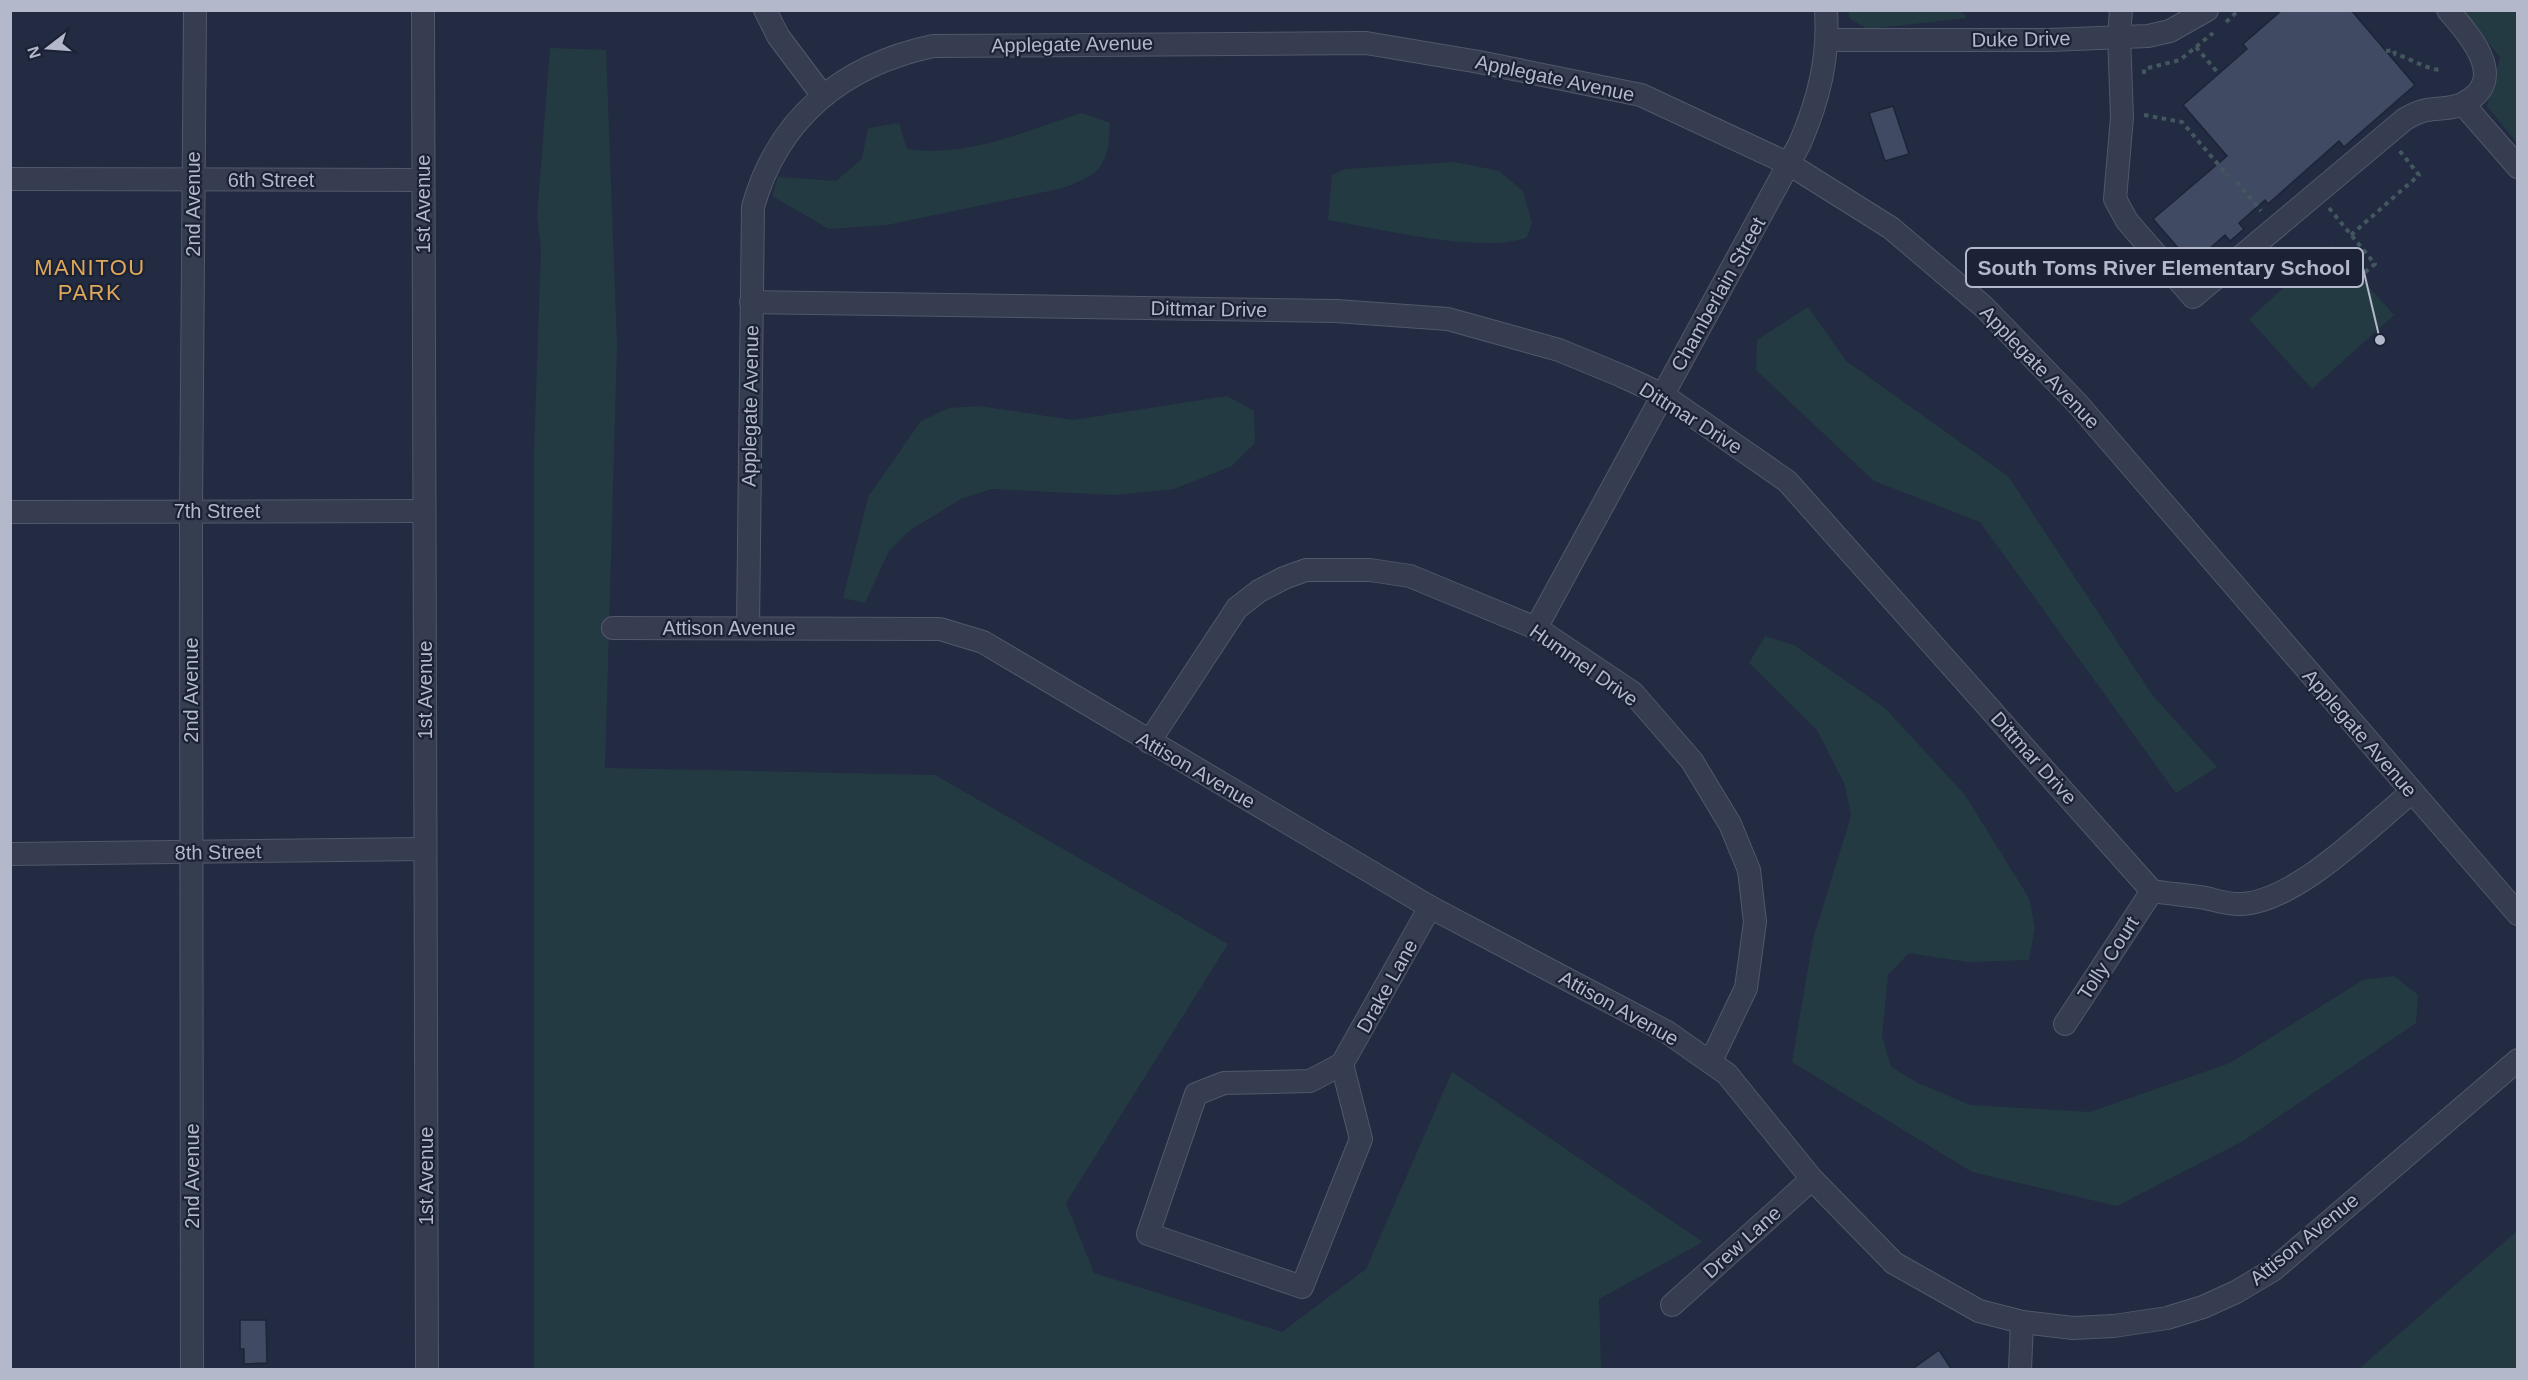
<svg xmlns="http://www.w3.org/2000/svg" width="2528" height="1380" font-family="Helvetica,sans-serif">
<rect width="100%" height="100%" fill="#222b41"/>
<g fill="#243a42">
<path d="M1848,11H1961L1967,18L1868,29L1850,19Z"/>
<path d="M2462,11H2517V143L2487,106L2500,57Z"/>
<path d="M550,48L606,50L617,345L605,768L935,775L1228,944L1066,1203L1094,1273L1282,1332L1366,1269L1452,1072L1703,1242L1599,1299L1601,1369L534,1370V452L541,249L537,217Z"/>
<path d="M1082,113L1110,123C1108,165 1103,173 1063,188L887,225L829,229L772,196L778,177L836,181L862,159L868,128L899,123L907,149C968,158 1024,131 1082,113Z"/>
<path d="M1455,162L1499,171L1523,191L1532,223L1527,237C1484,255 1377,228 1328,220L1332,175L1345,169Z"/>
<path d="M2331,245L2394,315L2312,389L2249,319Z"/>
<path d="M1808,307L1846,361L2008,476L2153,696L2217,767L2176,793L1980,522L1874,481L1756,370L1757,340Z"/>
<path d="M1227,396L1254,411L1255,443L1232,466L1174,489L1114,495L992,489L963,498L910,530L889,551L865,603L843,598L868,497L921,421L949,408L980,406L1073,420Z"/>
<path d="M1765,636L1794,645L1885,708L1965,795L2029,898L2035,928L2029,960L1968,962L1909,953L1888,975L1882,1036L1891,1067L1916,1082L1970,1105L2090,1112L2230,1063L2363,980L2394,976L2418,995L2416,1023L2243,1141L2117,1206L1972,1172L1792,1062L1813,939L1851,816L1845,785L1817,730L1749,663Z"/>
<path d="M2517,1231V1369H2359Z"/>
</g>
<g fill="#414a63" stroke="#1e2437" stroke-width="1.5">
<path d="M2282,10H2351L2415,85L2344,147L2339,141L2268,204L2265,200L2239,223L2244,229L2230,241L2225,235L2192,264L2153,219L2227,156L2183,105L2247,49L2243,44Z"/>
<path d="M1893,106L1909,154L1885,161L1869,113Z"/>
<path d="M240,1320H266L267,1363L244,1364V1349H240Z"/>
<path d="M1939,1350L1952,1370H1911Z"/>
</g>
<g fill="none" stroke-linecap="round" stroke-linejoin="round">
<g stroke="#52586b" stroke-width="24">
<g id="minor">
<path d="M423,10L427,1370"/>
<path d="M765,10L778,36L823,96"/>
<path d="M2121,10L2119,36L2122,117L2115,199L2127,221L2193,297L2405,119C2412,115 2419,111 2427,110C2438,108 2454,109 2464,103C2510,79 2469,35 2448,10"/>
<path d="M1828,40H2050L2148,36L2170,31L2207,10"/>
<path d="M2463,104L2518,167"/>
<path d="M10,179L423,180"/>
<path d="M751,302L1336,311L1448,319L1559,350L1622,376L1663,395L1787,481L2152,891C2170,894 2188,895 2206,898C2218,901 2229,905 2242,904C2297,901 2369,827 2412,792"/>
<path d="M10,512L424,511"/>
<path d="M613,628L940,629L983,642L1430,907L1667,1032L1727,1074L1812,1179L1894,1263L1979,1311L2022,1322L2073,1328L2114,1326L2167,1318L2203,1307L2236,1292L2273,1270L2518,1060"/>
<path d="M748,628L753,207C778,117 844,65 933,46L1366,43L1479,62L1641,95L1789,164L1891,228L1984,307L2076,402L2518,914"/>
<path d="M1536,628L1800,143C1819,99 1829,58 1826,10"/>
<path d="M1149,742L1237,608L1259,591L1284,578L1306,570H1370L1410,576L1536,628L1633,693L1692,761L1730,824L1749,870L1755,922L1746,988L1711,1061"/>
<path d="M10,854L425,849"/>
<path d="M2065,1024L2152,891"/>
<path d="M1342,1064L1361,1139L1302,1287L1148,1234L1196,1094L1224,1083L1310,1081Z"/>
<path d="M1342,1064L1430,907"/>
<path d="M1672,1305L1812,1179"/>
<path d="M192,1370L191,511L195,10"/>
<path d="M2020,1370L2022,1322"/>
</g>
</g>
<g stroke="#43575f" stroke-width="4" stroke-dasharray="4.5 4.5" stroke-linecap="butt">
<path d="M2226,22L2239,10"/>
<path d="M2196,47L2219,74"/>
<path d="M2386,51L2394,50L2395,54C2410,58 2427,70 2442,70"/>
<path d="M2144,74V69L2180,60L2213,33"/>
<path d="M2144,115L2182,122L2228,176"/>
<path d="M2237,182L2261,211"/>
<path d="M2329,208L2375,264L2359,277"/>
<path d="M2351,235L2419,175L2399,150"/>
</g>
<use href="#minor" stroke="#373d50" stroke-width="22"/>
</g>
<g text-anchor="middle" stroke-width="4.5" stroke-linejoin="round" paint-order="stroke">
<g font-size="20" fill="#b3b9cb" stroke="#1c2235">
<text transform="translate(2021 39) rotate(-1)" y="7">Duke Drive</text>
<text transform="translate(1072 44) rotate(-1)" y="7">Applegate Avenue</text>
<text transform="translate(1555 78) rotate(12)" y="7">Applegate Avenue</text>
<text x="271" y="187">6th Street</text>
<text transform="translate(193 204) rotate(-90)" y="7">2nd Avenue</text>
<text transform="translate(423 204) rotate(-90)" y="7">1st Avenue</text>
<text transform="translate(1718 294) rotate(-61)" y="7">Chamberlain Street</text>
<text transform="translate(1209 309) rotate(1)" y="7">Dittmar Drive</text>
<text transform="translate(2040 367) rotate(46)" y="7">Applegate Avenue</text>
<text transform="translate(750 406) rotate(-89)" y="7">Applegate Avenue</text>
<text transform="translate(1691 418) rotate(32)" y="7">Dittmar Drive</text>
<text x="217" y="518">7th Street</text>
<text x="729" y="635">Attison Avenue</text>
<text transform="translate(1584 665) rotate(35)" y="7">Hummel Drive</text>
<text transform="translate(191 690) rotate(-90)" y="7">2nd Avenue</text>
<text transform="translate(425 690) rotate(-90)" y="7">1st Avenue</text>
<text transform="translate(2360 733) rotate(49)" y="7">Applegate Avenue</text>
<text transform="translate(2034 758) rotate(48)" y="7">Dittmar Drive</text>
<text transform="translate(1196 770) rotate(30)" y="7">Attison Avenue</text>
<text transform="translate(218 852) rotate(-1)" y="7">8th Street</text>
<text transform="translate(2108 958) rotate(-57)" y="7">Tolly Court</text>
<text transform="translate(1387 986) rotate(-61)" y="7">Drake Lane</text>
<text transform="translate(1619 1008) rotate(29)" y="7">Attison Avenue</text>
<text transform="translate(192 1176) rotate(-90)" y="7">2nd Avenue</text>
<text transform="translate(426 1176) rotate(-90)" y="7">1st Avenue</text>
<text transform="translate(2304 1239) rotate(-39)" y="7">Attison Avenue</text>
<text transform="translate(1742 1242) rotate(-42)" y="7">Drew Lane</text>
</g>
<g font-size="22" letter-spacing="1.5" fill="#dea85b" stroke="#1c2235">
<text x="90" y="275">MANITOU<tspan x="90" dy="25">PARK</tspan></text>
</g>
</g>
<path fill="none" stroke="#b3b9cb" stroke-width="2" d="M2380 340L2363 268"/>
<circle fill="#b3b9cb" stroke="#1c2235" stroke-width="2" cx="2380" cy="340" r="6"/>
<rect fill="#1c2235" stroke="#b3b9cb" stroke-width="2" x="1966" y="248" width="397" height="39" rx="6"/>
<g font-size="21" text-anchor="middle" font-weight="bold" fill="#b3b9cb">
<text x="2164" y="275">South Toms River Elementary School</text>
</g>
<rect width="2528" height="1380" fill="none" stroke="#b3b9cb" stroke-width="24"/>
<g transform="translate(48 48) rotate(253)" stroke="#1c2235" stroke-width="4.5" paint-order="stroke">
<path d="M0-4.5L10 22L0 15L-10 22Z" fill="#b3b9cb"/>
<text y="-9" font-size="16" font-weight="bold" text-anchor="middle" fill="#b3b9cb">N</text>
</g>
</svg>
